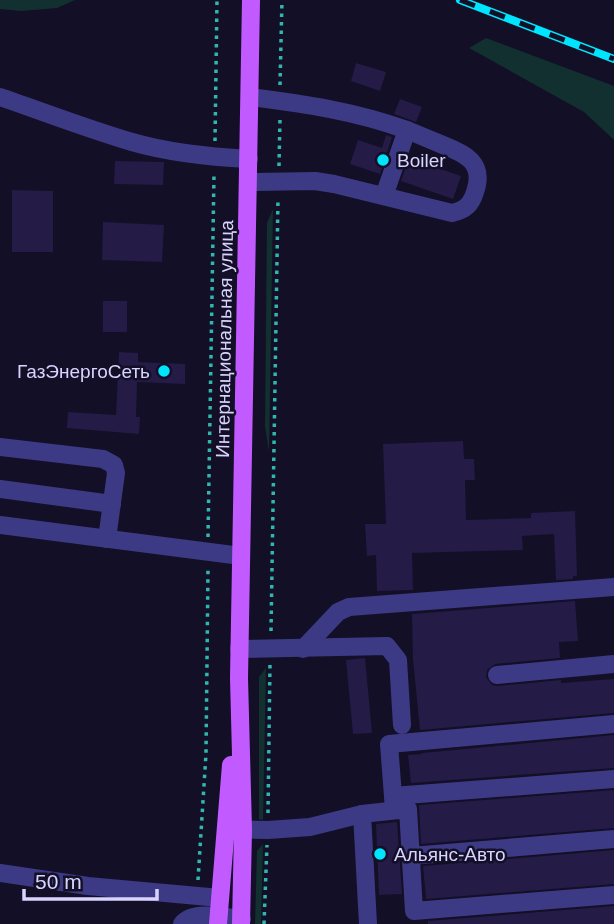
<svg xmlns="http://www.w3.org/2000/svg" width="614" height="924" font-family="Helvetica,sans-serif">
<rect width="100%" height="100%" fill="#130f26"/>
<g fill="#12302f">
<path d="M0,0H75L57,8L21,11L0,9Z"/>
<path d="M486,38L614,86V140L584,112L469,48Z"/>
<path d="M273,209L269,452L265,426L267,223Z"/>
<path d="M266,668L263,820L259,819V677Z"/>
<path d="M263,844L261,924H255L257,851Z"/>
</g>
<g fill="#241b47">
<path d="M356,63L386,72L380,91L351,81Z"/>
<path d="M400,99L422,107L416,122L394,114Z"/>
<path d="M386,135L392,137L380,174L350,164L358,140L382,148Z"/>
<path d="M409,158L461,176L453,199L401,181Z"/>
<path d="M115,161L164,162L163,185L114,184Z"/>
<path d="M12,190L53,191V252H12Z"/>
<path d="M103,222L164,225L162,262L102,260Z"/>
<rect x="103" y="301" width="24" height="31"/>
<path d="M119,352L138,353V362L185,364V384L137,382L136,417H140L139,434L67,428L68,412L116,415Z"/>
<path d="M463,441L464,459H474L475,480H465L466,520L531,518V513L575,511L577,576H573V579L556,580L554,534L522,536L523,550L412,553L413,590L377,591L376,555L367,556L365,524H386L383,444Z"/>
<path d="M575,601L578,641L559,642L560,658L495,664L487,670L486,677L492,685L498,686L561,680V683L614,679V713L420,730L413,659L412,614Z"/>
<path d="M365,658L372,733L353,734L346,660Z"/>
<path d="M614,735V768L411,783L408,755L422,754V753Z"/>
<path d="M614,790V828L421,844L419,805Z"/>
<path d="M397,822L402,894L379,895L376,824Z"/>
<path d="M614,850V884L426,899L423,866Z"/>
<path d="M614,906V924H428V921Z"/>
</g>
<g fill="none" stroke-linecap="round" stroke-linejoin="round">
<g stroke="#2fb8b0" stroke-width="3.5" stroke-dasharray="3.5 5" stroke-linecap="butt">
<path d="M280,85L282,0"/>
<path d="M215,141L217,0"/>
<path d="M279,166L280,118"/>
<path d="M208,537L214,174"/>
<path d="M271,631L278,198"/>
<path d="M268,813L270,663"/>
<path d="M198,880L206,754L208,569"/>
<path d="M264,924L267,845"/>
</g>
<g stroke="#3d3a85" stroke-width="18">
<path d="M0,97C44,112 88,129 132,142C170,153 210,157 249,159"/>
<path d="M250,97C305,104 354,111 407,130L384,196"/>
<path d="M248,182L315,181L334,184L452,213C465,210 471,205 475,192C485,163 466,154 443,145C431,140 419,135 407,130"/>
<path d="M0,447L103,459L114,465L116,473L107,539"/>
<path d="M0,489L112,504"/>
<path d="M0,525L241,556"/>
<path d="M239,649L387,646L398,660L402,725"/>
<path d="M303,649L338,612L349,607L614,587"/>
<path d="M497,675L614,664"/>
<path d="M393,796L614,779"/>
<path d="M394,809L389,744L614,724"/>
<path d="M228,829L268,830L310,827L362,814"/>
<path d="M411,856L614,839"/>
<path d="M0,873L88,886L220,898"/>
<path d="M182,924C193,910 224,917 242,919"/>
<path d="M368,924L362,814L408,809L414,911L614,895"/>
</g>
<g stroke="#c25bff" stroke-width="18">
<path d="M218,924L231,765"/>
<path d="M241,924L243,830L239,678L251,0"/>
</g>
<g stroke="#00e5ff" stroke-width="8">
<path id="rail" d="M460,0L614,59"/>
</g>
<use href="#rail" stroke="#130f26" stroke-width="5" stroke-dasharray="16" stroke-linecap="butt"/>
</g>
<g fill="#00e5ff" stroke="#130f26" stroke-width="2.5">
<circle cx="383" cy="160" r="7"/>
<circle cx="164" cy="371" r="7"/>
<circle cx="380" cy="854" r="7"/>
</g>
<g text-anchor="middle" stroke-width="5" stroke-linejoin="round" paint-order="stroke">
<g font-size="19" fill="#d9d4ff" stroke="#130f26" text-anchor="start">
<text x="397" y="167">Boiler</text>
<text x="150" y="378" text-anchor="end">ГазЭнергоСеть</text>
<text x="394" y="861">Альянс-Авто</text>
</g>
<g font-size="19" fill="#d9d4ff" stroke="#130f26">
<text transform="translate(224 339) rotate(-89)" y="7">Интернациональная улица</text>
</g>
</g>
<path d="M24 889v10h133v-10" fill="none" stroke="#d9d4ff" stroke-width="3.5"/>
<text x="35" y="889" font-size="21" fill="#d9d4ff" stroke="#130f26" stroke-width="5" paint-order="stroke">50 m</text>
</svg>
